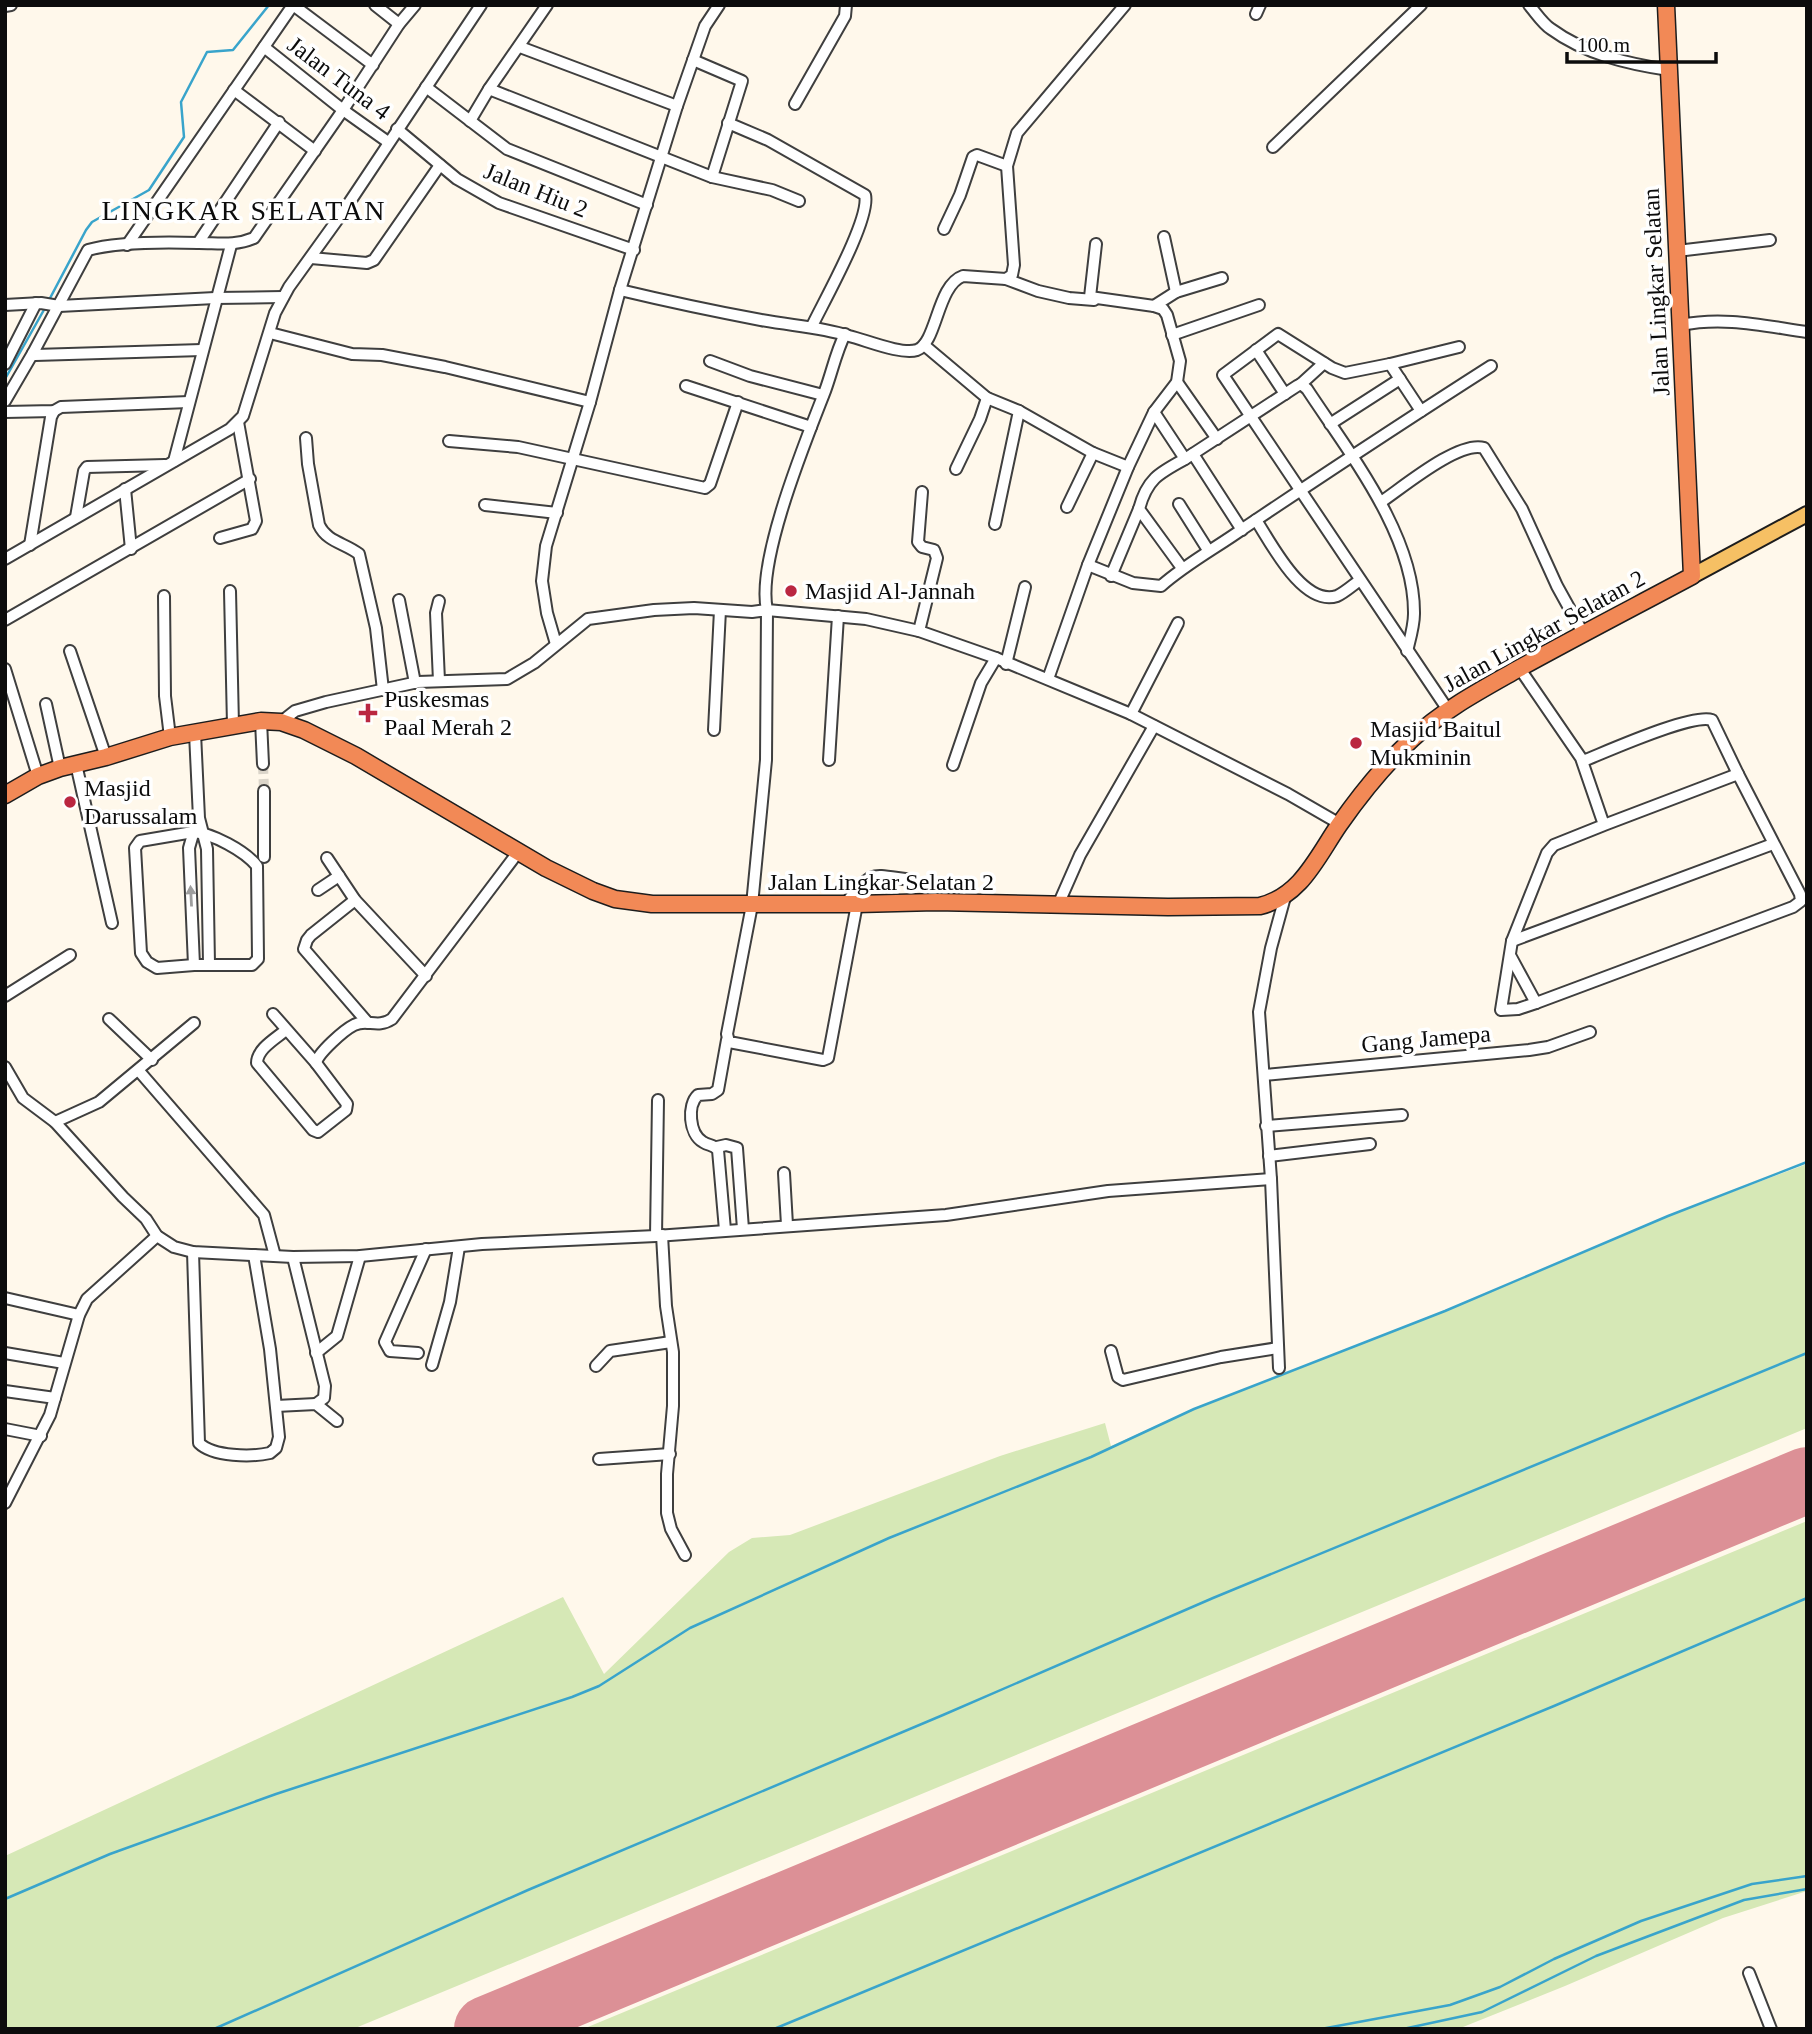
<svg xmlns="http://www.w3.org/2000/svg" width="1812" height="2034" font-family="Georgia,serif">
<rect width="100%" height="100%" fill="#fff8eb"/>
<g fill="#d6e8b6">
<path d="M1807,1164V1428L353,2029H5V1856L563,1597L604,1674L729,1552L752,1538L790,1535L1000,1456L1105,1423L1111,1446L1194,1409L1445,1311L1668,1216Z"/>
<path d="M1807,1521V1891L1723,1918L1565,1986L1458,2029H583Z"/>
</g>
<g fill="none" stroke-linecap="round" stroke-linejoin="round">
<g stroke="#39a4cb" stroke-width="2.5">
<path d="M48,302L86,230L92,222L149,190L184,137L181,102L207,52L233,50L269,5"/>
<path d="M5,379L45,308"/>
<path d="M5,1899L110,1854L276,1794L572,1697L599,1686L690,1628L889,1538L1091,1457L1194,1409L1445,1311L1668,1216L1807,1162"/>
<path d="M214,2029L528,1890L943,1715L1213,1598L1807,1353"/>
<path d="M774,2029L1554,1706L1807,1598"/>
<path d="M1321,2029L1450,2005L1500,1987L1554,1959L1641,1921L1752,1884L1807,1876"/>
<path d="M1403,2029L1482,2012L1596,1956L1744,1900L1807,1889"/>
</g>
<path stroke="#dc9096" stroke-width="66" d="M487,2029L1807,1480"/>
<path stroke="#dbd5ca" stroke-width="10" stroke-dasharray="10 5" stroke-linecap="butt" d="M263,764L264,791"/>
<g stroke="#3f3f3f" stroke-width="14">
<g id="minor">
<path d="M293,5L373,65"/>
<path d="M375,5L399,24"/>
<path d="M547,5L489,89L712,177L772,190L799,201"/>
<path d="M1529,5C1536,13 1543,24 1551,29C1585,54 1628,64 1669,70"/>
<path d="M5,6L11,5"/>
<path d="M1256,14L1260,5"/>
<path d="M264,47L343,110L388,142"/>
<path d="M520,47L677,106"/>
<path d="M693,60L742,81L712,177"/>
<path d="M426,87L507,149L647,205"/>
<path d="M234,90L315,151"/>
<path d="M795,104L845,16L846,5"/>
<path d="M470,121L489,89"/>
<path d="M728,123L768,140L865,195C871,218 824,301 812,326"/>
<path d="M397,129L457,179L499,203L634,250"/>
<path d="M1273,147L1421,5"/>
<path d="M944,229L960,195L973,157L977,155L1007,166"/>
<path d="M1164,237L1176,292"/>
<path d="M198,243L279,122"/>
<path d="M127,245L293,5"/>
<path d="M1677,251L1770,240"/>
<path d="M311,258L367,263L374,260L440,165"/>
<path d="M1006,279L1012,275L1014,265L1007,166L1017,133L1125,5"/>
<path d="M620,290C666,301 713,311 761,320C792,326 818,326 849,336C866,340 901,355 917,350C937,343 937,285 963,276L1006,279L1038,291L1069,298L1094,300"/>
<path d="M5,305L41,303L59,306L215,298L283,297"/>
<path d="M1154,306L1176,292L1222,278"/>
<path d="M1681,325C1724,316 1764,326 1807,332"/>
<path d="M270,333L352,354L382,355L445,367L590,402"/>
<path d="M845,334C836,352 832,372 825,391C806,440 756,561 767,610L866,619L919,631L996,658L1131,714L1288,794L1340,824"/>
<path d="M1172,335L1259,305"/>
<path d="M924,345L987,398L1019,411L1093,453L1128,467"/>
<path d="M202,350L35,355L33,353L88,250C117,242 168,242 199,243C219,243 235,246 254,238L343,110L399,24L415,5"/>
<path d="M1256,350L1285,394"/>
<path d="M710,361L750,376L823,395"/>
<path d="M5,364L36,303"/>
<path d="M1390,364L1459,347"/>
<path d="M1177,382L1217,439"/>
<path d="M1301,384L1324,363"/>
<path d="M686,386L811,427"/>
<path d="M5,401L33,353"/>
<path d="M1421,411L1390,364L1345,373L1332,368L1278,334L1223,375L1448,710"/>
<path d="M5,412L54,411L61,407L189,402"/>
<path d="M1154,412L1185,459C1159,473 1147,479 1139,509L1182,568"/>
<path d="M1330,424L1400,379"/>
<path d="M306,438L308,464L319,525C327,542 345,543 359,554L376,628L383,690"/>
<path d="M449,441L518,447L705,488L710,484L738,402"/>
<path d="M1193,454L1242,530"/>
<path d="M1185,459L1297,386L1301,384L1307,389C1349,453 1415,535 1414,614C1414,626 1410,639 1407,651"/>
<path d="M174,461L231,245"/>
<path d="M956,469L980,419L987,398"/>
<path d="M125,489L131,549"/>
<path d="M1381,502C1402,488 1459,440 1484,448L1522,509L1557,586L1583,633"/>
<path d="M1179,504L1208,550"/>
<path d="M485,505L557,513"/>
<path d="M1067,507L1093,453"/>
<path d="M76,517L84,471L87,467L165,465"/>
<path d="M1256,520C1271,543 1303,607 1337,596C1344,593 1353,585 1360,580"/>
<path d="M995,524L1019,411"/>
<path d="M220,538L252,529L256,521L238,422"/>
<path d="M30,545L51,417L54,411"/>
<path d="M5,559L230,429L243,416L275,313L289,287L343,212L481,5"/>
<path d="M1088,565L1133,583L1161,586C1187,563 1216,548 1244,528C1326,473 1408,419 1491,366"/>
<path d="M1111,576L1139,509"/>
<path d="M230,591L233,725"/>
<path d="M164,596L165,696L170,737"/>
<path d="M399,600L415,683"/>
<path d="M439,601L436,613L439,681"/>
<path d="M5,620L250,479"/>
<path d="M919,631L937,558L934,550L922,547L918,542L922,492"/>
<path d="M556,644L547,613L542,581L546,546L590,402L620,290L677,106L705,26L719,5"/>
<path d="M70,651L106,757"/>
<path d="M1006,664L1025,587"/>
<path d="M5,669L38,776"/>
<path d="M1520,669L1581,758L1604,825L1554,845L1547,853L1512,941L1501,1010L1518,1009L1536,1003L1793,907L1801,901L1800,894L1738,774L1604,825"/>
<path d="M1048,679L1088,565L1128,467L1154,412L1177,382L1180,361L1167,315L1163,309L1154,306L1090,297L1096,244"/>
<path d="M46,704L60,768"/>
<path d="M1131,714L1178,623"/>
<path d="M261,721L263,764"/>
<path d="M281,722L295,711L326,702L418,682L507,679L534,663L588,619L654,610L694,608L752,612L767,610L766,760L752,905L727,1034L729,1042L823,1060L828,1058L857,904"/>
<path d="M714,730L720,610"/>
<path d="M195,733L199,818L207,849L209,964"/>
<path d="M829,760L838,616"/>
<path d="M1583,761C1606,752 1692,713 1712,720L1738,774"/>
<path d="M76,764L112,923"/>
<path d="M953,765L981,683L996,658"/>
<path d="M264,791V857"/>
<path d="M193,832C212,833 245,851 257,866L258,959L252,965H194L157,968L147,962L141,953L135,848L140,841Z"/>
<path d="M327,858L355,900L426,976"/>
<path d="M318,890L339,876"/>
<path d="M355,900L311,935L307,940L304,949L368,1023"/>
<path d="M845,904C874,870 867,874 911,880"/>
<path d="M1058,905L1080,855L1154,726"/>
<path d="M1512,941L1773,844"/>
<path d="M1511,957L1536,1003"/>
<path d="M194,965L189,848L195,827"/>
<path d="M5,996L70,955"/>
<path d="M273,1014L316,1063L347,1104L346,1110L318,1132L313,1130L257,1063C257,1049 275,1039 286,1030"/>
<path d="M109,1019L152,1060"/>
<path d="M316,1063C318,1053 344,1030 354,1025C367,1018 377,1029 392,1019L519,851"/>
<path d="M5,1067L23,1098L55,1122L123,1197L146,1219L157,1236L174,1247L193,1252L293,1257L360,1256L482,1244L656,1236L946,1215L1108,1191L1271,1179"/>
<path d="M139,1071L264,1215L275,1256"/>
<path d="M1264,1075L1529,1050L1548,1047L1590,1032"/>
<path d="M55,1122L99,1102L194,1023"/>
<path d="M1266,1126L1402,1115"/>
<path d="M717,1147L726,1145L737,1148L743,1229"/>
<path d="M1269,1156L1370,1144"/>
<path d="M784,1173L787,1225"/>
<path d="M725,1230L718,1150C713,1144 709,1146 703,1142C689,1134 687,1105 698,1095L712,1094L718,1090L727,1040"/>
<path d="M662,1235L666,1306L673,1352V1406L667,1474V1513L671,1529L685,1555"/>
<path d="M656,1236L658,1100"/>
<path d="M193,1252L199,1443C213,1457 252,1457 270,1453L276,1448L279,1437L270,1349L254,1255"/>
<path d="M293,1257L325,1386L324,1398L316,1404"/>
<path d="M5,1298L79,1315"/>
<path d="M1111,1351L1118,1377L1123,1380L1221,1357L1278,1348"/>
<path d="M5,1353L64,1363"/>
<path d="M316,1353L337,1336L360,1256"/>
<path d="M418,1353L390,1351L385,1342L426,1249"/>
<path d="M432,1365L450,1302L459,1247"/>
<path d="M596,1366L610,1351L671,1342"/>
<path d="M1279,1368L1271,1179L1259,1012L1271,948L1285,897"/>
<path d="M5,1391L55,1398"/>
<path d="M276,1406L316,1404L337,1421"/>
<path d="M5,1429L41,1436"/>
<path d="M599,1459L670,1454"/>
<path d="M5,1503L50,1415L79,1315L87,1299L157,1236"/>
<path d="M1749,1973L1771,2029"/>
</g>
</g>
<g stroke="#1d1d1d" stroke-width="18">
<path id="major" d="M1692,576L1807,514"/>
</g>
<g stroke="#1d1d1d" stroke-width="19">
<path id="highway" d="M5,795L38,776L60,768L106,757L170,737L261,721L281,722L304,730L356,756L546,868L593,891L615,899L652,904H857L936,902L1168,907L1260,906C1301,896 1317,857 1339,825C1360,795 1385,764 1412,739C1443,710 1481,690 1518,669C1576,637 1634,607 1692,576L1666,5"/>
</g>
<use href="#minor" stroke="#fff" stroke-width="10"/>
<use href="#major" stroke="#f6c064" stroke-width="14"/>
<use href="#highway" stroke="#f28956" stroke-width="16"/>
</g>
<defs><path id="oneway-solid" d="M-6-.8H1V-3.2L6.5 0L1 3.2V.8H-6Z" transform="scale(1.75)"/></defs>
<use fill="#9e9e9e" href="#oneway-solid" transform="translate(191 896) rotate(-93)"/>
<g fill="#ba2741" stroke="#fff" stroke-width="2.5">
<circle cx="791" cy="591" r="7"/>
<path d="M364.5 702.5h7v7h7v7h-7v7h-7v-7h-7v-7h7z"/>
<circle cx="1356" cy="743" r="7"/>
<circle cx="70" cy="802" r="7"/>
</g>
<g text-anchor="middle" stroke-width="7" stroke-linejoin="round" paint-order="stroke">
<g font-size="24" fill="#0c0c0c" stroke="#fff">
<text transform="translate(339 78) rotate(37)" y="8">Jalan Tuna 4</text>
<text transform="translate(536 190) rotate(22)" y="8">Jalan Hiu 2</text>
<text transform="translate(1656 292) rotate(-93)" y="8">Jalan Lingkar Selatan</text>
<text transform="translate(1544 631) rotate(-29)" y="8">Jalan Lingkar Selatan 2</text>
<text x="881" y="890">Jalan Lingkar Selatan 2</text>
<text transform="translate(1426 1039) rotate(-5)" y="8">Gang Jamepa</text>
</g>
<g font-size="24" fill="#0c0c0c" stroke="#fff" text-anchor="start">
<text x="805" y="599">Masjid Al-Jannah</text>
<text x="384" y="707">Puskesmas<tspan x="384" dy="28">Paal Merah 2</tspan></text>
<text x="1370" y="737">Masjid Baitul<tspan x="1370" dy="28">Mukminin</tspan></text>
<text x="84" y="796">Masjid<tspan x="84" dy="28">Darussalam</tspan></text>
</g>
<g font-size="28" letter-spacing="2" fill="#0c0c0c" stroke="#fff">
<text x="244" y="220">LINGKAR SELATAN</text>
</g>
</g>
<rect width="1812" height="2034" fill="none" stroke="#0c0c0c" stroke-width="14"/>
<path d="M1567 52v10h149v-10" fill="none" stroke="#0c0c0c" stroke-width="3.5"/>
<text x="1577" y="52" font-size="21" fill="#0c0c0c" stroke="#ffffff" stroke-width="5" paint-order="stroke">100 m</text>
</svg>
